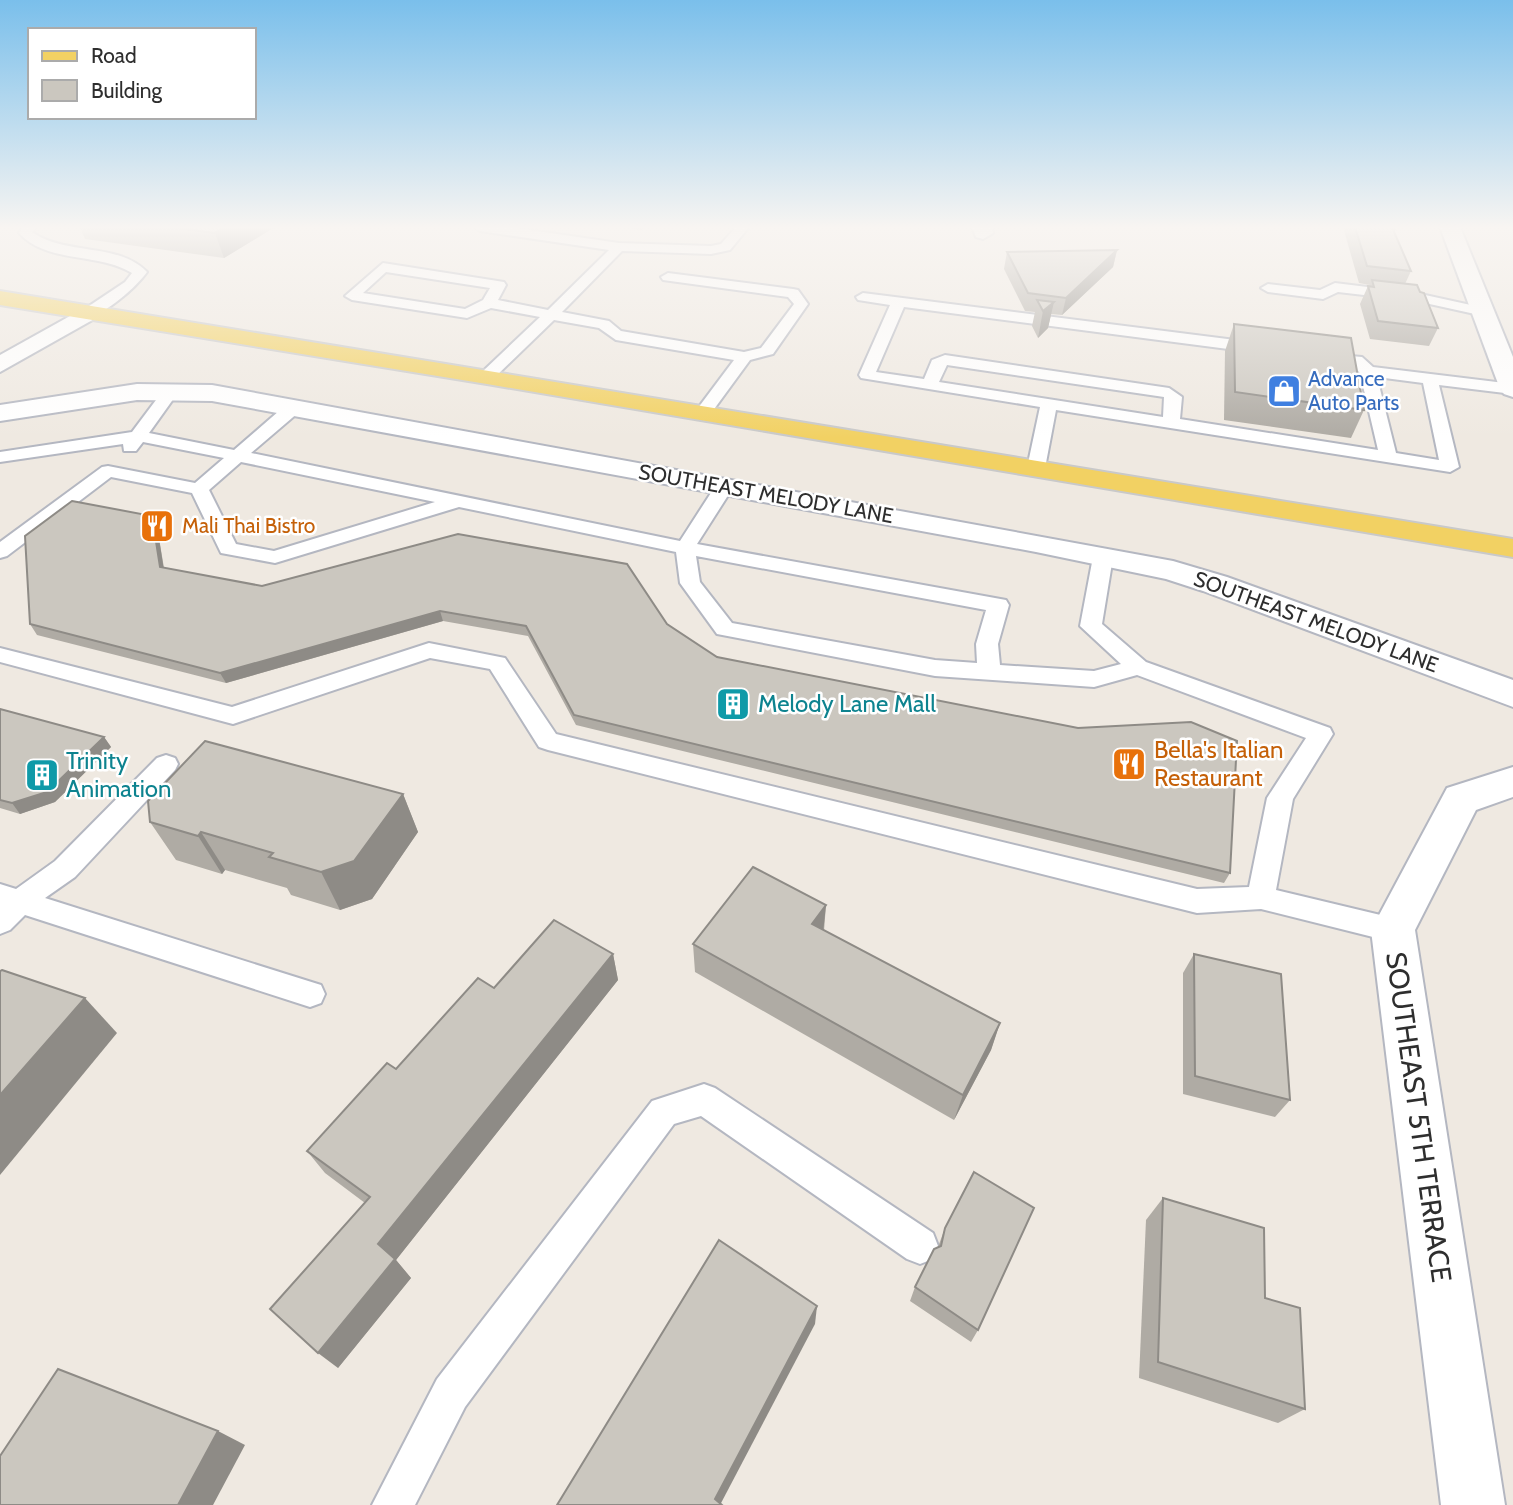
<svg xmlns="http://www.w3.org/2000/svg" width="1513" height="1505" font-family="Cabin,sans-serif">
<rect width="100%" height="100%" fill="#efe9e1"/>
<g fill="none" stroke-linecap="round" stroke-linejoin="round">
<g stroke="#b4b7c1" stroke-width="4">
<g id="service">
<path d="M23,227H36L32,232C66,256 118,242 147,272C137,286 101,320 83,316V310L125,282L132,273C98,252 47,264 19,233Z"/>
<path d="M474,227H509L619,243L711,246L721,244L736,227H749L730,250L711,254L622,251L562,312L609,321L621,331L744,352L761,348L794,304L788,297L663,280L661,277L668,273L793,289L798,290L808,304L773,354L750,360L709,416L703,417L695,412L734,360L616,340L599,328L554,320L493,379H481V373L540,317L491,308L467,318L352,300L345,296L383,263L504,282L506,285L498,300L548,310L609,250L480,231ZM386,272L490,288L483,300L465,309L363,293Z"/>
<path d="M1335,283L1416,293L1489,309L1491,312L1484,316L1416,301L1338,292L1323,299L1268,292L1261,288L1268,284L1320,290Z"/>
<path d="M863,293L1259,343L1267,348L1259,353L904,307L876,372L924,379L932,360L945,355L1169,388L1182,397L1180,419L1378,450L1360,373L1351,364L1317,359V353L1362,357L1373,367L1513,384V394L1439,385L1459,467L1450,472L1056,410L1045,468L1036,473L1027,468L1040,407L861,378L859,375L890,305L858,300L856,297ZM947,365L1164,397L1163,417L939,382ZM1377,377L1423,383L1439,460L1396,453Z"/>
<path d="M171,386L179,391L149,433L234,450L287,404L293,403L301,408L299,412L251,453L680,541L718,482H732L734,486L697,544L1006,600L1009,605L998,644L1000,665L1094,671L1121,664L1080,626L1093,557L1103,551L1110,553L1113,557L1102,624L1146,662L1330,728L1333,734L1293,799L1276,890L1393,918L1403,921L1407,930L1403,939L1393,942L1261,909L1197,913L548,750L539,747L490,669L430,658L233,724L0,662V648L232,707L429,643L505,658L556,734L1197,889L1249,887L1267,798L1306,738L1137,675L1094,687L935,676L717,634L680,583L676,552L459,507L275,563L221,553L192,493L111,477L7,556L0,558V542L102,467L108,466L195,483L224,458L143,442L136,451H124L123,444L0,462V452L132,432L165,388ZM241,462L435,502L274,551L236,544L209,490ZM696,556L986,610L976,644L977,663L935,660L732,623L700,582Z"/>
<path d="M166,755L175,758L178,764L175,770L75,877L45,898L321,985L325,994L321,1003L310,1007L25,915L10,930L0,934V884L16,889L55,861L157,758Z"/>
<path d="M704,1084L715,1088L933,1233L938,1246L933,1259L920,1264L907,1259L701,1116L674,1124L465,1407L415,1505H372L437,1379L652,1101Z"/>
</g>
</g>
<g stroke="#b4b7c1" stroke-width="4">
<g id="minor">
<path d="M972,227H992L993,233L983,239L976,237Z"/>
<path d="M88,306L96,308L100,313L96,318L0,372V355Z"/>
<path d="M137,384L212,385L1173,561L1227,577L1513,680V707L1203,591L1166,579L1036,552L212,401L137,400L0,421V405Z"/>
<path d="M1513,767V797L1476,810L1415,930L1505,1505H1441L1371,930L1447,788Z"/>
</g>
</g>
<g stroke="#b4b7c1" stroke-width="4">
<path id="tertiary" d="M1440,227H1460L1513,357V397L1504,394L1500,389Z"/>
</g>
<g stroke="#c9c9c9" stroke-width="4">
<path id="primary" d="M0,291L1513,539V557L487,384L0,305Z"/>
</g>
<use href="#service" fill="#fff" fill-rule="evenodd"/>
<use href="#minor" fill="#fff" fill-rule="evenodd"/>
<use href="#tertiary" fill="#fff" fill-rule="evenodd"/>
<use href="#primary" fill="#f2d163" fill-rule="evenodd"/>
</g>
<g fill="#afaba4">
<path d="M80,227H275L224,258L85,239Z"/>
<path d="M616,227H645L642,230Z"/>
<path d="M1343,227H1397L1394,233L1411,271L1405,284L1438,328L1429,346L1370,339L1360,304L1368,286L1369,287L1370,285L1359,283Z"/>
<path d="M1117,250L1113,267L1062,315L1051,314L1048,328L1038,338L1032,326L1035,312L1025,311L1004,269L1007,252Z"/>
<path d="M1234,324L1364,410L1351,438L1224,420L1225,351Z"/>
<path d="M157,526L164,568L262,586L667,624L717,657L1230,873L1224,883L576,725L528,636L443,621L226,683L37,635L30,624Z"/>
<path d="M0,709L104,737L111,747L55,802L20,814L0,808Z"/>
<path d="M403,794L418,832L372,899L340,910L291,895L287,888L225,870L222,874L176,860L150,822Z"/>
<path d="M826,905L824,931L1000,1023L991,1050L954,1120L695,972L693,944Z"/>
<path d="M613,954L618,980L396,1260L411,1278L338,1368L365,1203L325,1173L307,1151L396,1069L494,988Z"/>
<path d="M1194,954L1290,1100L1275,1117L1183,1094V973Z"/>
<path d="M1163,1198L1305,1409L1278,1423L1139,1378L1146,1220Z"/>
<path d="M945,1228L978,1330L971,1342L910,1301L915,1287L938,1247Z"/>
</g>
<g fill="#8e8b86">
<path d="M226,227H275L224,258L215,233Z"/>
<path d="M1117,250L1113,267L1062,315L1066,298Z"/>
<path d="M1054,302L1048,328L1038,338L1043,311Z"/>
<path d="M152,516L157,526L165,577L160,567Z"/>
<path d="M440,611L443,621L226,683L220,673Z"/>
<path d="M104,737L111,747L55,802L20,814L12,803Z"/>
<path d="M403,794L418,832L372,899L340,910L321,872Z"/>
<path d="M201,832L225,870L222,874L198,836Z"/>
<path d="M826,905L823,933L812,924Z"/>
<path d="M613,954L618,980L396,1260L411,1278L338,1368L318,1353L378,1244Z"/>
<path d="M85,998L117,1033L0,1175V1095Z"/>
<path d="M1000,1023L991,1050L954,1120L963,1095Z"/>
<path d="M817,1306L815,1324L720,1505L715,1499Z"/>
<path d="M218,1431L245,1445L213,1505H178Z"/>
</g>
<g fill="#cbc7bf" stroke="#8e8b86" stroke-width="2">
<path d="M170,227H226L215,233Z"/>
<path d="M1355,227H1392L1411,271L1367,266Z"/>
<path d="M1117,250L1066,298L1028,293L1007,252Z"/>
<path d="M1372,280L1417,285L1420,292L1424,293L1438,328L1378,321L1368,286L1374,287Z"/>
<path d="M1037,300L1054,302L1043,311Z"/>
<path d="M1234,324L1351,338L1364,410L1235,392Z"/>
<path d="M72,501L152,516L160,567L262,586L458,534L627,564L667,624L717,657L1078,728L1191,722L1237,741L1230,873L574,715L526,626L440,611L220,673L30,624L25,536Z"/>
<path d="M0,709L104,737L47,792L12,803L0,800Z"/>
<path d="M205,741L403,794L354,861L321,872L269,857L273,853L201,832L198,836L150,822L148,801Z"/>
<path d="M753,867L826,905L812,924L1000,1023L963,1095L693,944Z"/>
<path d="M554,920L613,954L378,1244L395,1259L318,1353L270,1309L370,1197L307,1151L387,1063L396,1069L478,978L494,988Z"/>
<path d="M1194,954L1281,974L1290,1100L1195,1076Z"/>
<path d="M2,970L85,998L0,1095V971Z"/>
<path d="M974,1172L1034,1208L978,1330L915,1287L934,1249L941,1246L945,1228Z"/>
<path d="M1163,1198L1264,1228L1265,1298L1300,1308L1305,1409L1158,1362Z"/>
<path d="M719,1240L817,1306L715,1499L722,1505H557Z"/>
<path d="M58,1369L218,1431L178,1505H0V1456Z"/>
</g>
<linearGradient id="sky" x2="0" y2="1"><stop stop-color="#7abfeb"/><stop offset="0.52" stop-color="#f8f5f2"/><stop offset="1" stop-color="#f8f5f2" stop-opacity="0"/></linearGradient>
<rect width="1513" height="438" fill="url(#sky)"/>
<defs>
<g id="shop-square" transform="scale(1.75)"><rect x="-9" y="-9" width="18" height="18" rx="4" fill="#3f7fe0" stroke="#fff"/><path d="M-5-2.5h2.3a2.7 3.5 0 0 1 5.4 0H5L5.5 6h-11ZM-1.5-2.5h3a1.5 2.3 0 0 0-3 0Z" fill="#fff"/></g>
<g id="restaurant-square" transform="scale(1.75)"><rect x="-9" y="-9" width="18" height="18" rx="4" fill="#e8710a" stroke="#fff"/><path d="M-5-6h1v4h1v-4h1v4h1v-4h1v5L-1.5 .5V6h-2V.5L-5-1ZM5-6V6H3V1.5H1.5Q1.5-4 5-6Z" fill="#fff"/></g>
<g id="building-square" transform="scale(1.75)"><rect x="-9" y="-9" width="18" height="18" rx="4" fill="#0f9aa8" stroke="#fff"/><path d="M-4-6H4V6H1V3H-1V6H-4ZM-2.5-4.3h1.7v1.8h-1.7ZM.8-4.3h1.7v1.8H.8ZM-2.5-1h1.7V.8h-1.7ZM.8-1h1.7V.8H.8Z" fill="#fff"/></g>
</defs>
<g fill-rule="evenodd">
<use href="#shop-square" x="1284" y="391"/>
<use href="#restaurant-square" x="157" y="526"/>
<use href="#building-square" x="733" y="704"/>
<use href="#restaurant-square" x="1129" y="764"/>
<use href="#building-square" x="42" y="775"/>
</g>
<g text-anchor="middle" stroke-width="5" stroke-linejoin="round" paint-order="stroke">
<g font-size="21" fill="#366cbe" stroke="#fff" text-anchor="start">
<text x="1308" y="386">Advance<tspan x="1308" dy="24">Auto Parts</tspan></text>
</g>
<g font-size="21" fill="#2e2e2e" stroke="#fff">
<text transform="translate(766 494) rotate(10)" y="7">SOUTHEAST MELODY LANE</text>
<text transform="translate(1316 622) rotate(20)" y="7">SOUTHEAST MELODY LANE</text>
</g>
<g font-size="21" fill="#c56008" stroke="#fff" text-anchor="start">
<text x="182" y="533">Mali Thai Bistro</text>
</g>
<g font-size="24" fill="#0d838f" stroke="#fff" text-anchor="start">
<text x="758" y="712">Melody Lane Mall</text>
<text x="66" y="769">Trinity<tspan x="66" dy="28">Animation</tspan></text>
</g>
<g font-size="24" fill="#c56008" stroke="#fff" text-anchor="start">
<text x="1154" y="758">Bella's Italian<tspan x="1154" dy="28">Restaurant</tspan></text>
</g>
<g font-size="28" fill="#2e2e2e" stroke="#fff">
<text transform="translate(1419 1117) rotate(82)" y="10">SOUTHEAST 5TH TERRACE</text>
</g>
</g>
<rect x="28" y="28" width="228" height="91" fill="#ffffff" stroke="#ababab" stroke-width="2"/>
<rect x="42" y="51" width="35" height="10" fill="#f2d163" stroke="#ababab" stroke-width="2"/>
<text x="91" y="63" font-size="21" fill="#2e2e2e">Road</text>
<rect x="42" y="80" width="35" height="21" fill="#cbc7bf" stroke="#ababab" stroke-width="2"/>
<text x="91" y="98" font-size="21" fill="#2e2e2e">Building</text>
</svg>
